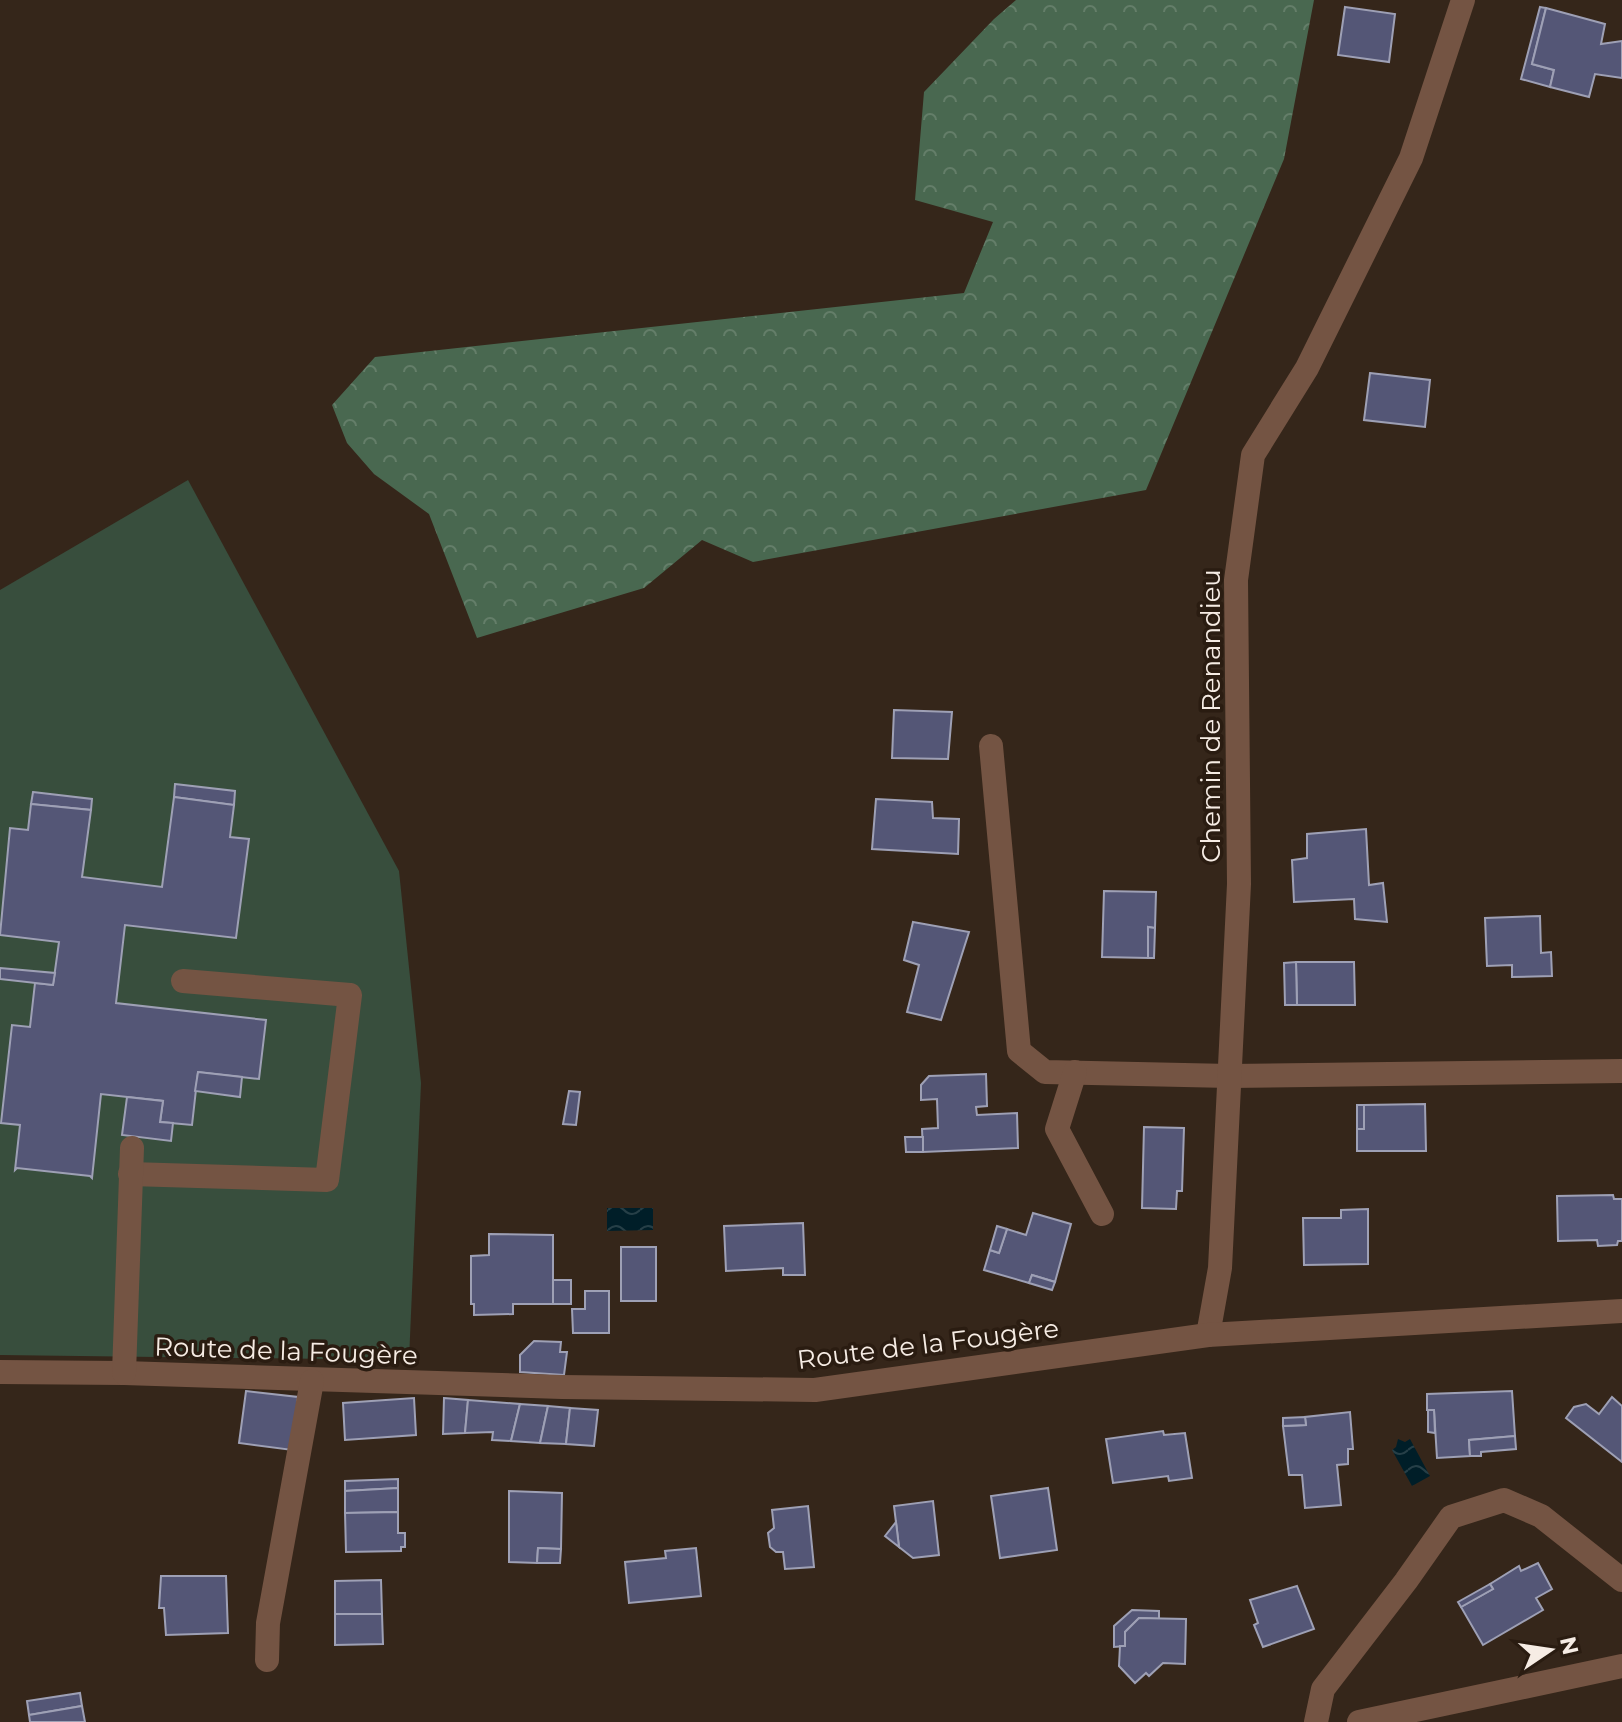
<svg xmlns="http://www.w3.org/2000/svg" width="1622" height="1722" font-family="Montserrat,sans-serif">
<defs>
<pattern id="forest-crowns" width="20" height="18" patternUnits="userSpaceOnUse" patternTransform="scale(2)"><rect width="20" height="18" fill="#496850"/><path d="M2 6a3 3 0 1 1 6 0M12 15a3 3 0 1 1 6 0" fill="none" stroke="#647e69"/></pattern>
<pattern id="water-waves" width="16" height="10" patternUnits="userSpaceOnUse" patternTransform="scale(2)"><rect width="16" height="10" fill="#001e28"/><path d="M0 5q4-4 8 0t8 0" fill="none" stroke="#263f47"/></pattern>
</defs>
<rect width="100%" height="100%" fill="#35261a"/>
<path fill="#384e3d" d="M188,480L399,871L421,1083L409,1360L0,1355V590Z"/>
<path fill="url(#forest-crowns)" d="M1016,0H1314L1284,159L1146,490L753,562L702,540L644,588L477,638L429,514L374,474L347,443L332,405L375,357L964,293L993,222L915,200L924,92L994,19Z"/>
<g fill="url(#water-waves)">
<path d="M607,1208H653V1230L607,1231Z"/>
<path d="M1398,1439L1405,1442L1410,1439L1430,1476L1412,1486L1392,1450L1396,1447Z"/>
</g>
<g fill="#545676" stroke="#9ea0b5" stroke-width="2">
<path d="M1345,7L1395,14L1389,62L1338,55Z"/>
<path d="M1540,7L1546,8L1532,64L1554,70L1550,87L1521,79Z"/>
<path d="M1546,8L1605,24L1601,44L1622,41V78L1595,74L1589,97L1550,87L1554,70L1532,64Z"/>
<path d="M1370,373L1430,380L1425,427L1364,420Z"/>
<path d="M894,710L952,712L948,759L892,758Z"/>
<path d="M175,784L235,791L234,805L174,797Z"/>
<path d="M33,792L92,799L91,810L31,804Z"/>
<path d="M174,797L234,805L230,837L249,839L236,938L125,925L116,1003L266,1020L259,1079L198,1072L192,1125L160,1122L163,1101L101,1094L92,1178L90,1176L17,1168L15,1170L20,1125L1,1123L12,1025L30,1027L35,983L53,985L59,942L0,935L10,828L28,830L31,804L91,810L82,877L162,887Z"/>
<path d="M876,799L932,802L933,818L959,819L958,854L872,849Z"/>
<path d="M1366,829L1369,885L1383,883L1387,922L1355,919L1354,899L1294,902L1292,860L1307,858V834Z"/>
<path d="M1104,891L1156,892L1155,928L1148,927V958L1102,957Z"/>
<path d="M1540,916L1541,953L1551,952L1552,976L1512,977V965L1487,966L1485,918Z"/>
<path d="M913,922L969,932L941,1020L907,1012L919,965L904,960Z"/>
<path d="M1148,927L1155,928L1154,958H1148Z"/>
<path d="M1296,962H1354L1355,1005H1297Z"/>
<path d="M1296,962L1297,1005H1285L1284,963Z"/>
<path d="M0,968L55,973L53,985L0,979Z"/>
<path d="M198,1072L242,1077L240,1097L195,1091Z"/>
<path d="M986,1074L987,1106L976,1107L977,1115L1017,1113L1018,1148L923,1152L922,1129L938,1128L937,1099L921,1100V1085L929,1076Z"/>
<path d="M569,1091L580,1092L576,1125L563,1124Z"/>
<path d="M127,1097L163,1101L160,1122L173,1123L171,1141L122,1135Z"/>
<path d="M1425,1104L1426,1151H1357V1129H1364V1105Z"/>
<rect x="1357" y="1105" width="7" height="24"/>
<path d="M1144,1127L1184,1128L1182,1191H1177L1176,1209L1142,1208Z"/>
<path d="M905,1137H923V1152H906Z"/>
<path d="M1613,1195L1614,1199H1622V1241H1618L1617,1245L1598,1246L1597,1240L1558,1241L1557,1196Z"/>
<path d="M1368,1209V1264L1304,1265L1303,1218H1341V1210Z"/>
<path d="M1033,1213L1071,1224L1055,1282L1032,1275L1029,1283L984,1270L990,1250L999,1253L1007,1229L1026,1235Z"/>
<path d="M803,1223L805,1275H783V1268L726,1271L724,1226Z"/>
<path d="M997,1226L1007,1229L999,1253L990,1250Z"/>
<path d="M489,1234L553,1235V1304H513V1314L474,1315V1304H471V1256L489,1255Z"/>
<rect x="621" y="1247" width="35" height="54"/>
<path d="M1032,1275L1055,1282L1052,1290L1029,1283Z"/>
<rect x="553" y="1280" width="18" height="24"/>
<path d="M585,1291H609V1333H573L572,1309H585Z"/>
<path d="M534,1341L561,1342L560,1352H567L564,1375L520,1372V1355Z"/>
<path d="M246,1391L298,1397L292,1450L239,1443Z"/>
<path d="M1512,1391L1515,1436L1469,1440L1470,1456L1437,1458L1434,1410H1427V1394Z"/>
<path d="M1612,1397L1622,1406V1462L1566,1418L1574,1407L1586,1404L1599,1414Z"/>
<path d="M414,1398L416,1435L345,1440L343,1403Z"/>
<path d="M444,1398L468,1400L465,1433L443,1434Z"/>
<path d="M468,1400L520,1404L511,1441L492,1440L493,1432L465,1433Z"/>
<path d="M520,1404L548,1406L540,1443L511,1441Z"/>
<path d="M548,1406L570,1408L566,1444L540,1443Z"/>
<path d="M570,1408L598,1410L594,1446L566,1444Z"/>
<path d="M1428,1410H1434L1435,1433L1428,1432Z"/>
<path d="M1350,1412L1353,1449H1348V1464L1337,1465L1341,1505L1305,1508L1302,1475H1289L1283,1426L1306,1425L1305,1417Z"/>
<path d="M1305,1417L1306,1425L1283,1426V1418Z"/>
<path d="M1163,1431L1164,1435L1185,1433L1192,1478L1169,1481L1168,1476L1113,1483L1106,1439Z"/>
<path d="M1515,1436L1516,1449L1481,1452V1456H1470L1469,1440Z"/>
<path d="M398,1479V1488L345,1491V1481Z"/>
<path d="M398,1488V1512L345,1513V1491Z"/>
<path d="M1048,1488L1057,1550L1000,1558L991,1496Z"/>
<path d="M509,1491L562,1493L561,1549L538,1548L537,1563L509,1562Z"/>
<path d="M933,1501L939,1555L913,1558L899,1547L894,1506Z"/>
<path d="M808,1506L814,1567L785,1569L783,1552H776L770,1547L768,1533L774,1528L772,1510Z"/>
<path d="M398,1512V1533H405V1547H401V1551L346,1552L345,1513Z"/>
<path d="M896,1522L899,1547L885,1536Z"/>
<path d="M538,1548L561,1549L560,1563H537Z"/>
<path d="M696,1548L701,1596L629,1603L625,1562L666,1558L665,1551Z"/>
<path d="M1538,1563L1552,1589L1536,1598L1543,1610L1483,1645L1461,1607L1493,1589L1490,1584L1519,1566L1521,1571Z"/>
<path d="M161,1576H226L228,1633L166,1635L164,1608H159Z"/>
<path d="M381,1580L382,1614H335V1581Z"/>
<path d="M1490,1584L1493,1589L1461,1607L1458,1602Z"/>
<path d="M1297,1586L1314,1629L1263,1647L1254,1625L1258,1623L1250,1600Z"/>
<path d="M1132,1610L1159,1611V1619L1139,1618L1125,1632V1646L1114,1647V1626Z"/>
<path d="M335,1614H382L383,1644L335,1645Z"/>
<path d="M1139,1618L1186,1619L1185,1664L1163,1663L1149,1676L1146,1673L1135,1683L1119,1666L1120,1646H1125V1632Z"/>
<path d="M80,1693L82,1706L29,1715L27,1701Z"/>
<path d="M82,1706L85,1722H30L29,1715Z"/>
</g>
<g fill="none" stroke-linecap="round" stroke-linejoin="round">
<g stroke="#745443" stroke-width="24">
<path d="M991,746L1019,1051L1045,1072L1230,1076L1622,1071"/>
<path d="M1075,1072L1057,1129L1102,1214"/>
<path d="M130,1174L327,1180L350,995L183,981"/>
<path d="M1208,1335L1220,1268L1239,884L1236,580L1253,455L1307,368L1411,158L1463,0"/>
<path d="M0,1372L124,1373L562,1387L815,1390L1208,1335L1622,1311"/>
<path d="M124,1373L132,1148"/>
<path d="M267,1660L268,1623L312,1381"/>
<path d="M1316,1722L1323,1689L1406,1581L1451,1517L1504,1500L1541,1516L1622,1580"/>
<path d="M1359,1722L1622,1666"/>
</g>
</g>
<g text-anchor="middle" stroke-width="7" stroke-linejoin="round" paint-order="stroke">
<g font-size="26" fill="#f6ece4" stroke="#2a1c11">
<text transform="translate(1211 716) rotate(-90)" y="9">Chemin de Renandieu</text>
<text transform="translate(928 1344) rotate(-7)" y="9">Route de la Fougère</text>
<text transform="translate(286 1351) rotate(2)" y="9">Route de la Fougère</text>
</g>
</g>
<g transform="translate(1550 1650) rotate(77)" stroke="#2a1c11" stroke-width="6" paint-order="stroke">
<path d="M0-6L14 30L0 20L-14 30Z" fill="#f6ece4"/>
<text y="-12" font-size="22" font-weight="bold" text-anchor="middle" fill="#f6ece4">N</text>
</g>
</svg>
